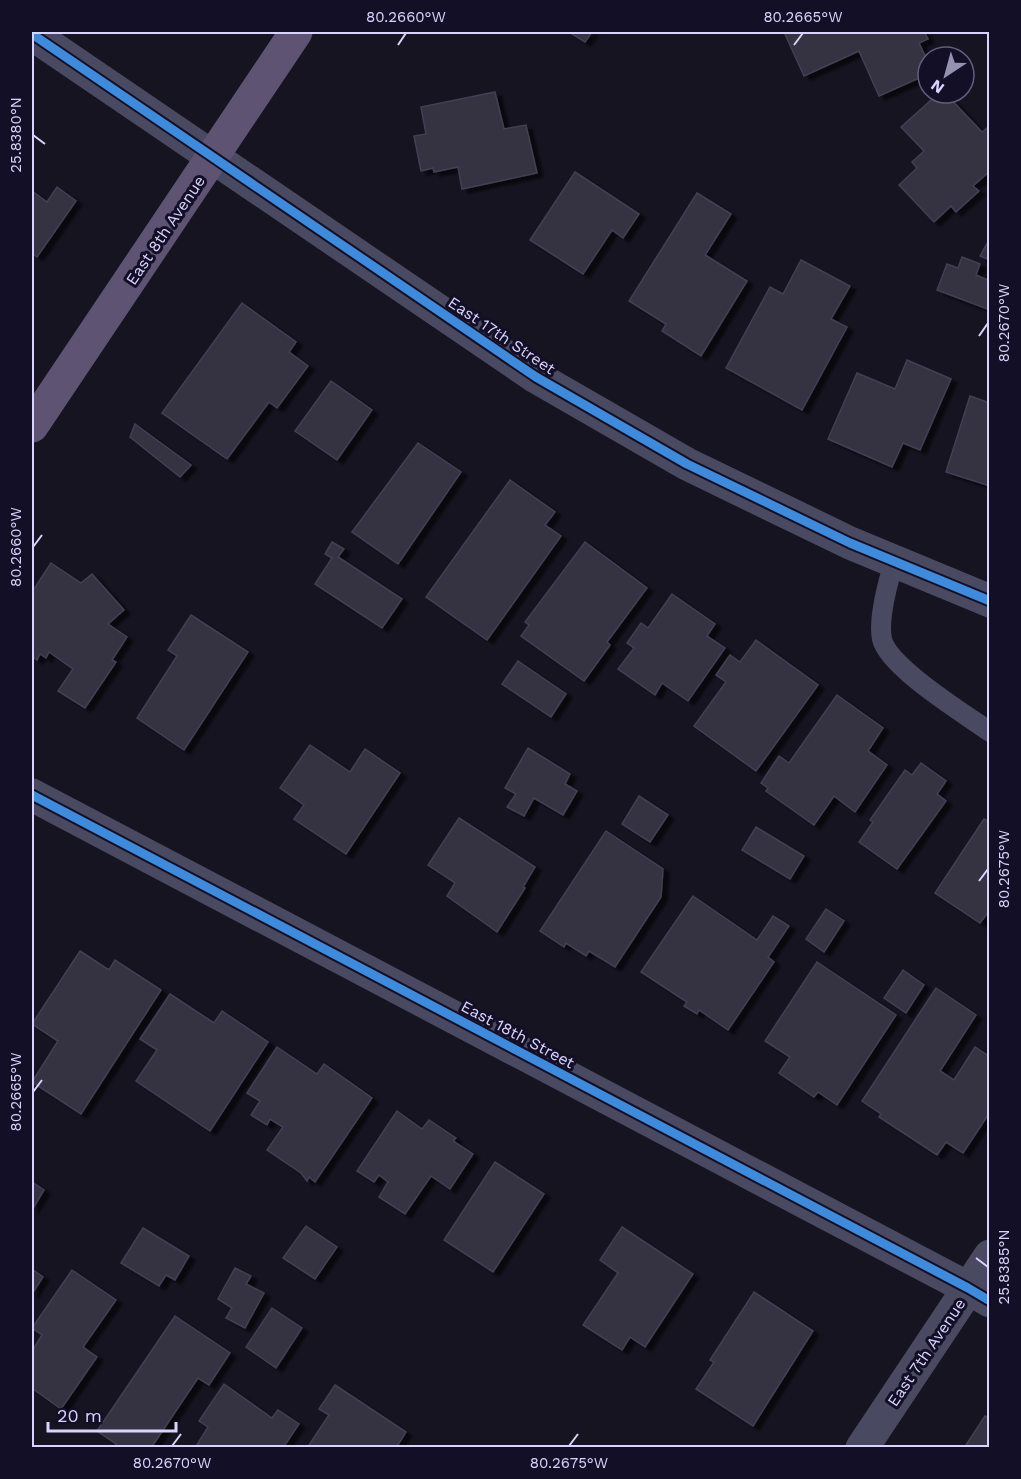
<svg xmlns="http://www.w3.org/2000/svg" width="1021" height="1479" font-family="'Work Sans',sans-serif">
<defs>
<filter id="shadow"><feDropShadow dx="6" dy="4" stdDeviation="1.5" flood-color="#0009"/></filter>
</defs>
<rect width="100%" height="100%" fill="#161421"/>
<g fill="#343243" stroke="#433f54" stroke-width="1.5" filter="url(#shadow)">
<path d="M569,32H592L585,42Z"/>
<path d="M784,32H924L928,39L919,43L928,62V74L879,96L859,51L804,76Z"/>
<path d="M495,92L504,129L526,125L537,173L462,189L458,167L434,172L433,168L421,171L414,136L426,134L421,107Z"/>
<path d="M939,93H945L982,132L987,128L990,131V171L973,186L979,191L956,212L951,206L934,222L899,185L917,168L912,162L924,151L901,127Z"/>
<path d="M575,172L639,214L623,238L612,230L583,274L530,240Z"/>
<path d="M57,187L76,201L37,257L32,253V191L47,202Z"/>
<path d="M697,193L731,214L705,255L747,281L701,356L662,331L666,324L629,301Z"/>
<path d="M990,238V260L980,256Z"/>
<path d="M962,257L980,264L976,275L990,281V310L937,290L947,264L958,268Z"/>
<path d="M801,260L850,286L831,319L847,327L802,410L726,368L770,287L783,294Z"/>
<path d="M242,303L296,342L289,352L308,366L277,408L269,402L227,459L162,413Z"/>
<path d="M907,360L951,379L920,450L903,443L892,467L828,439L857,373L895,389Z"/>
<path d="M331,381L372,410L337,460L295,431Z"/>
<path d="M970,396L990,403V486L946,472Z"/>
<path d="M135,424L191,465L180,477L130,437Z"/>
<path d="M418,443L461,472L398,564L352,532Z"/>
<path d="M510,480L555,512L545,525L561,536L487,640L426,597Z"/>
<path d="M332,542L344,549L338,557L402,599L382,628L315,584L332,558L325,554Z"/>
<path d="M585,542L647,588L607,642L610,645L584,681L521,636L529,625L525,622Z"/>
<path d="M51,563L81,583L92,574L124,610L108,624L127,637L112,660L116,662L85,708L58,691L73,669L49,652L46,658L40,654L37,660L32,656V592Z"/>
<path d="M672,594L715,624L707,636L725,648L688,701L662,683L655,695L618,669L634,648L627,643L641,623L648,628Z"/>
<path d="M191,615L248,652L184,750L137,718L177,656L168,650Z"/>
<path d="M756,640L818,685L756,771L694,726L726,682L716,675L730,655L740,662Z"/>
<path d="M518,661L566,694L551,717L502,684Z"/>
<path d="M837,695L883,728L868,751L887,765L855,812L834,796L814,825L766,791L768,788L761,783L779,756L789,763Z"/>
<path d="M310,745L350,772L365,749L400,773L346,854L294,819L304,805L280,788Z"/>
<path d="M528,748L570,774L565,784L577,791L563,815L534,798L524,816L507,807L516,794L505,788Z"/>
<path d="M921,763L946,781L937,794L946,801L897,869L859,842L873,822L870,820L905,770L912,775Z"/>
<path d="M639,796L668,815L650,842L622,824Z"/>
<path d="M459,818L535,867L523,887L525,888L497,932L447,896L455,883L428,865Z"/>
<path d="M984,819L990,822V910L980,923L935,893Z"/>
<path d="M756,827L804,856L790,879L742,850Z"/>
<path d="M606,831L663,869L661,897L615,967L589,951L586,956L566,943L564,947L540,931Z"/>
<path d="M693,896L757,940L773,916L789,926L768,957L774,962L728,1030L699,1010L697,1014L684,1006L687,1002L641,972Z"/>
<path d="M826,909L844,921L824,952L806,939Z"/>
<path d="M80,951L109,970L115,960L161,990L81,1114L32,1082L58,1041L32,1024Z"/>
<path d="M817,962L896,1015L837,1105L818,1092L814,1097L779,1073L790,1057L765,1041Z"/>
<path d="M903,970L924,985L906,1013L884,998Z"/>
<path d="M936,988L976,1015L940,1071L954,1080L975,1047L990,1057V1112L963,1153L946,1142L937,1155L879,1117L881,1114L862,1101Z"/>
<path d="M170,994L214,1023L222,1011L268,1042L210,1131L136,1081L157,1050L140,1039Z"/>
<path d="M277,1047L317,1074L324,1064L372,1098L315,1182L309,1177L307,1181L301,1173L267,1150L283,1127L270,1119L267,1125L251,1115L260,1101L247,1093Z"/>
<path d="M397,1111L422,1129L429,1120L456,1138L453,1141L473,1154L450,1189L431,1176L405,1214L379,1197L388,1182L379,1175L374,1182L357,1171Z"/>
<path d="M495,1162L544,1194L493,1272L444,1240Z"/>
<path d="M32,1182L44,1190L32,1210Z"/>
<path d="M306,1226L337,1247L315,1279L283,1258Z"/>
<path d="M622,1227L693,1274L645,1347L630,1337L622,1350L583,1325L618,1273L600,1260Z"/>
<path d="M143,1228L189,1256L175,1280L166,1275L159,1286L121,1263Z"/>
<path d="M235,1268L251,1276L246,1284L264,1293L245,1328L226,1318L232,1308L218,1299Z"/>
<path d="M32,1269L43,1277L32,1294Z"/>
<path d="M72,1270L116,1300L83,1347L97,1357L61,1409L32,1388V1351L42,1335L32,1328Z"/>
<path d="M754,1292L813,1331L753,1426L696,1389L714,1362L710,1360Z"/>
<path d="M272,1308L302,1328L276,1368L246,1347Z"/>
<path d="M175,1316L230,1353L209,1385L198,1378L151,1448H114L116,1444L97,1431Z"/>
<path d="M224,1384L272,1418L278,1410L299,1424L283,1448H195L208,1427L199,1421Z"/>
<path d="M335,1385L406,1432L396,1448H307L329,1415L319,1409Z"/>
<path d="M985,1416L990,1419V1448H964Z"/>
</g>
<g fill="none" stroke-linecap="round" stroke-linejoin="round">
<path stroke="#4a4962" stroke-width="20" d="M895,561C888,580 878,619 882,639C888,667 965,714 990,732"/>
<g stroke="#4a4962" stroke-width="33">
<path d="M32,795L968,1288L990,1301"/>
<path d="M862,1448L990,1256"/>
</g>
<path stroke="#4a4962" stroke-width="33" d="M32,34L536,377L687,464L850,543L990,601"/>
<path stroke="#5e5373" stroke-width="33" d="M32,426L296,32"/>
<g stroke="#130f26" stroke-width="13">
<g id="cycleway">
<path d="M32,34L536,377L687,464L850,543L990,601"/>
<path d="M32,795L968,1288L990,1301"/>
</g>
</g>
<use href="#cycleway" stroke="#408adc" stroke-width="9"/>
</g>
<path fill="none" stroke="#d9d4ff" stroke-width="2" d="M398,45L406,33M794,45L803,33M33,135L45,144M979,336L988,323M33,547L42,535M979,881L988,869M33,1092L42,1080M976,1258L988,1267M172,1446L181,1434M569,1446L578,1434"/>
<g text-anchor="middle" stroke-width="6" stroke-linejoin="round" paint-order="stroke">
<g font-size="16" fill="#d9d4ff" stroke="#130f26">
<text transform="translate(165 230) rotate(-56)" y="6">East 8th Avenue</text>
<text transform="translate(502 335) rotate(34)" y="6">East 17th Street</text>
<text transform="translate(518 1034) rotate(28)" y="6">East 18th Street</text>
<text transform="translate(926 1352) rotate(-56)" y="6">East 7th Avenue</text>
</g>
</g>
<rect width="1021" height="1479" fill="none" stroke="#130f26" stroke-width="66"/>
<g transform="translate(946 75) rotate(216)"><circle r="28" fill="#130f26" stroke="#625e7d" stroke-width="1.5"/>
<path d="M0-4.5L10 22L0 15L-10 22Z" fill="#9591b1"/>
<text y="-9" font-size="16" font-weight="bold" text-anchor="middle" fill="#d9d4ff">N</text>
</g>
<path d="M48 1422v9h128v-9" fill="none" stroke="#d9d4ff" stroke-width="3"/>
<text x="57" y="1422" font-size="18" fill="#d9d4ff" stroke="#130f26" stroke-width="4.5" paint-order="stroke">20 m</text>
<rect x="33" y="33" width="955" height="1413" fill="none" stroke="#d9d4ff" stroke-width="2"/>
<g font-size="15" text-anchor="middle" fill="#d9d4ff">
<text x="406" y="22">80.2660°W</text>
<text x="803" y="22">80.2665°W</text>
<text transform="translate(16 135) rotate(-90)" y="5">25.8380°N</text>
<text transform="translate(1004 323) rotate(-90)" y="5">80.2670°W</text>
<text transform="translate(16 547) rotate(-90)" y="5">80.2660°W</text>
<text transform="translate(1004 869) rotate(-90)" y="5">80.2675°W</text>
<text transform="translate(16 1092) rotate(-90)" y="5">80.2665°W</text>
<text transform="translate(1004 1267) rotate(-90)" y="5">25.8385°N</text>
<text x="172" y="1468">80.2670°W</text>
<text x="569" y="1468">80.2675°W</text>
</g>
</svg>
